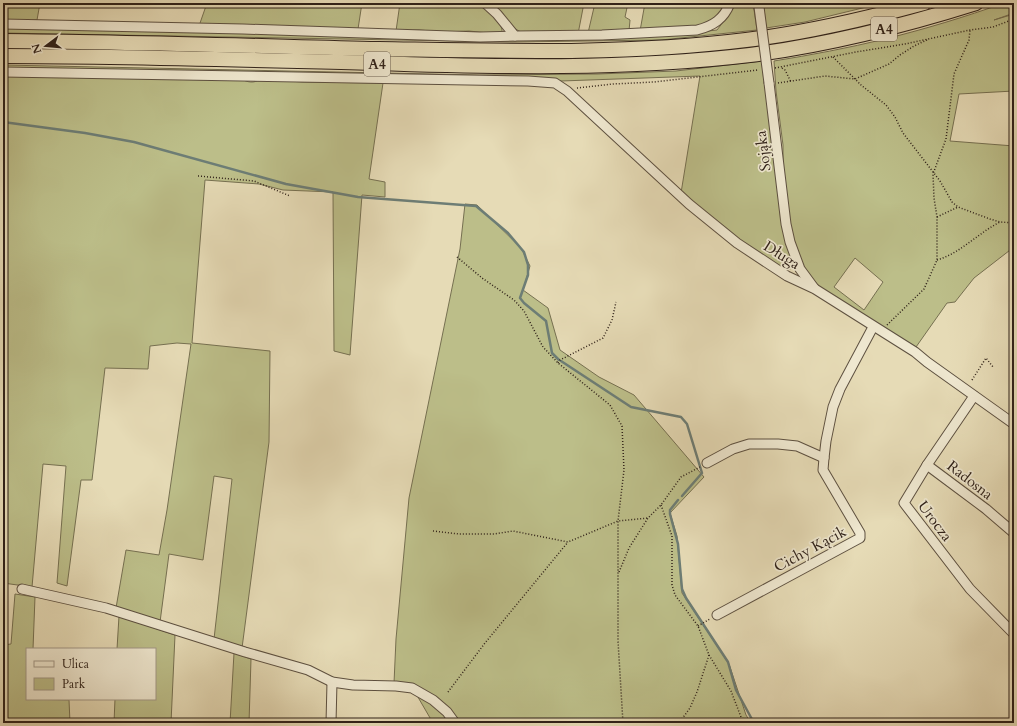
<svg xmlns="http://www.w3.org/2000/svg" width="1017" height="726" font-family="Cardo,serif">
<rect width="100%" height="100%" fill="#e6dbb6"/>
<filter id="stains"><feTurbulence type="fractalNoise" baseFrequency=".005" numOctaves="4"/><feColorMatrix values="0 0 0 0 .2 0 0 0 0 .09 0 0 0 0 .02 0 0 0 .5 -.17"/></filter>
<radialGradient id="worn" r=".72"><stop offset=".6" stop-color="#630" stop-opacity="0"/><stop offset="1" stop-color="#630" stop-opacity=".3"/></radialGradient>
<g fill="#bcbe89" stroke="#767051" fill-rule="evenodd">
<path d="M3,3H40L37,20L3,23Z"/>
<path d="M207,3H362L358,29L199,26Z"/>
<path d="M400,3H480C486,9 503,22 502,32L498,34L469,31L443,32L419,30L396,31Z"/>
<path d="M497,3H584L578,34L521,32L510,26L496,9Z"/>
<path d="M595,3H628L625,17L630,20L629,31L588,33Z"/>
<path d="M645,3H726C712,35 668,30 640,31Z"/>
<path d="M733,3H753L757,30L661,40L512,42L3,33V26L625,38L662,36L717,30L727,17Z"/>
<path d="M763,3H883L805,22L766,28Z"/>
<path d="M1004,3H1014V13L994,20L1014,14V91L959,94L950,141L1014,146V247L974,278L955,302L947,303L916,347L822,290L803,267L789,227L783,167V145L776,91L774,61C811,55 848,48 885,39C925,29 965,17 1004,3ZM855,258L883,282L864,310L834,287Z"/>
<path d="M762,61L794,262V267L786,271L717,224L681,193L700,76L561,81L3,70V65L479,75L598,74L676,71Z"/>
<path d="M3,76L241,79C247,82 254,84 260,79L303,82L383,83L369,179L385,182V197L362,195L350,355L334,351L333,192L283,190L259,184L205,180L192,343L270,351L269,442L242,648L214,639L232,479L214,476L203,560L169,554L160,622L116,608L126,550L159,555L167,510L191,344L177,343L150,346L148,369L105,368L92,480H81L67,586L57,583L66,466L43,464L32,587L3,583Z"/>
<path d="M465,204L477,205L521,248L530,266L523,290L548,308L560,350L599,377L634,395L704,477L670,513L677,536L682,593L729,664L746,715L751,723H433L415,692L414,684L394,683L396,639L409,498L460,249Z"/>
<path d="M15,594L35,597L33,649H27V699L69,700L70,723H3V645L11,644Z"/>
<path d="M119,616L175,635L171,723H114L115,699H155V649H117Z"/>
<path d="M234,653L251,659L249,723H230Z"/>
</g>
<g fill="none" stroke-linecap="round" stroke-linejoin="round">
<g stroke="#6d7d75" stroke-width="2.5">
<path d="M3,122L85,133L134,142L286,184L358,197L476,206L508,233L524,252L528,265V275L520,298L524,303L546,321L552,353L559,360"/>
<path d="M561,361L631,407L681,417L687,424L702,473L682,496"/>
<path d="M678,500L670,510V514L678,544L682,589L686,598L728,662L736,690L754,723"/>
</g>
<g stroke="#5d5040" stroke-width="11">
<g id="minor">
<path d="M485,3L497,14L515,36L602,35L697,30C713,26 724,19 730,3"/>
<path d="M3,24L243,29L480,37L515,36"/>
<path d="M3,72L528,81L555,83L567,91L689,204L737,243L787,276L815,289L915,352L927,362L1014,424"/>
<path d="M769,83L786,224L790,242L800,269L814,288"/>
<path d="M974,396L927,465L904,503L970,589L1014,634"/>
<path d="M707,463L733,449L749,444H778L797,446L824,458"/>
<path d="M927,465L986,509L1014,533"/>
<path d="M22,589L106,608L245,652L308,670L332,682L353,685L396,686L412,688L433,700L447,712L455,723"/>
<path d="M717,615L860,538V533L823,470L824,458L826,441L833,407L840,389L873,327"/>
<path d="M331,723L332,682"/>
</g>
</g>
<g stroke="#2f2119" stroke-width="16">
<g id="highway">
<path d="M3,41C128,42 254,46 379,49C502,51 624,55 746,40C806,33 865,19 924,3"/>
<path d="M3,56C126,56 249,60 372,63C498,67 625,70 750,55C827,45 903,26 976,3"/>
</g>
</g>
<g stroke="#2f2119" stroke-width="1.5" stroke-dasharray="1 2" stroke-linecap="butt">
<path d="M833,57L861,85L886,105L895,117L903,133L940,181L952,202L958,207L990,219L1000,222L1014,223"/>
<path d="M775,68L856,52L905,44L970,30L993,27L1014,19"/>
<path d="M782,68L785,70L791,82"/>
<path d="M778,83L825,76L855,79L889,64L900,55L914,46L927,40"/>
<path d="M577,88L613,84L654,82L758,70"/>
<path d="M198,176L254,181L290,196"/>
<path d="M937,217L958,207"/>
<path d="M457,257L482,278L514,300L524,311L543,347L558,363L610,405L622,426L624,470L618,521V641L623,723"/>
<path d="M937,260C961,253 978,233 1000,222"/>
<path d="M887,325L924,289L937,260V217L934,198L933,174L946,139L954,74L969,40L970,30"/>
<path d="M558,363L560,360L603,338L612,320L616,302"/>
<path d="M972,380L986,358L993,367"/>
<path d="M661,505L672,536V585L675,595L698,626L709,655L697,692L690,708L679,723"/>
<path d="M433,531L459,534H494L513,531L568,542L618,521L648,518"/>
<path d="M619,572L629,548L648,518L661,505L681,477L700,467"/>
<path d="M698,626L710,619"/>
<path d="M709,655L731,691L741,717L748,723"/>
<path d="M448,692L485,643L568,542"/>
</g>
<use href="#minor" stroke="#efe8d0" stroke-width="9"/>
<use href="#highway" stroke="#e6dbb6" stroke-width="14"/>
<g stroke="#5d5040" stroke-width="11" stroke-linecap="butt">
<path id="minor-bridge" d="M759,7L769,83"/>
</g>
<use href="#minor-bridge" stroke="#efe8d0" stroke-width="9"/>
</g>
<g text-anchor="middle" stroke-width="3.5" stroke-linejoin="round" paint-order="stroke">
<g fill="#efe8d0" stroke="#695d50" stroke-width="1">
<rect x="871" y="17" width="26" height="24" rx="3"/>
<rect x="364" y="52" width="26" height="24" rx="3"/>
</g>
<g font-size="14" font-weight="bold" fill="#2f2119">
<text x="884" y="34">A4</text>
<text x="377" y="69">A4</text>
</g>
<g font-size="15" fill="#2f2119" stroke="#efe8d0">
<text transform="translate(763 151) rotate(-97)" y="5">Sojąka</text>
<text transform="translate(782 255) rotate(32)" y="5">Długa</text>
<text transform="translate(970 480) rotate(38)" y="5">Radosna</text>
<text transform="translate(935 521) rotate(53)" y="5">Urocza</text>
<text transform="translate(810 549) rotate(-28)" y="5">Cichy Kącik</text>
</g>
</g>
<rect width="1017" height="726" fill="none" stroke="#e6dbb6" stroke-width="16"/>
<rect x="4" y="4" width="1009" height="718" fill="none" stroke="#2f2119" stroke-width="2"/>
<rect x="8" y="8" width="1001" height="710" fill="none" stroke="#2f2119"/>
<rect x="26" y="648" width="130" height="52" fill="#efe8d0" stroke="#a29887"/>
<rect x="34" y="661" width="20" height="6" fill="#efe8d0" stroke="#a29887"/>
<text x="62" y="668" font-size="12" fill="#2f2119">Ulica</text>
<rect x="34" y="678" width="20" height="12" fill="#bcbe89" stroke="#a29887"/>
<text x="62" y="688" font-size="12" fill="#2f2119">Park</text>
<g transform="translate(46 46) rotate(254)" stroke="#efe8d0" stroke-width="3" paint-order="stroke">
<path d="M0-3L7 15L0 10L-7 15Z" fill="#2f2119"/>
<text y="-6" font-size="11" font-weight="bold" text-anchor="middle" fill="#2f2119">N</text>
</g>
<rect width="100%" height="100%" filter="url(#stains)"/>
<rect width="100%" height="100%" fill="url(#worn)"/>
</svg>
